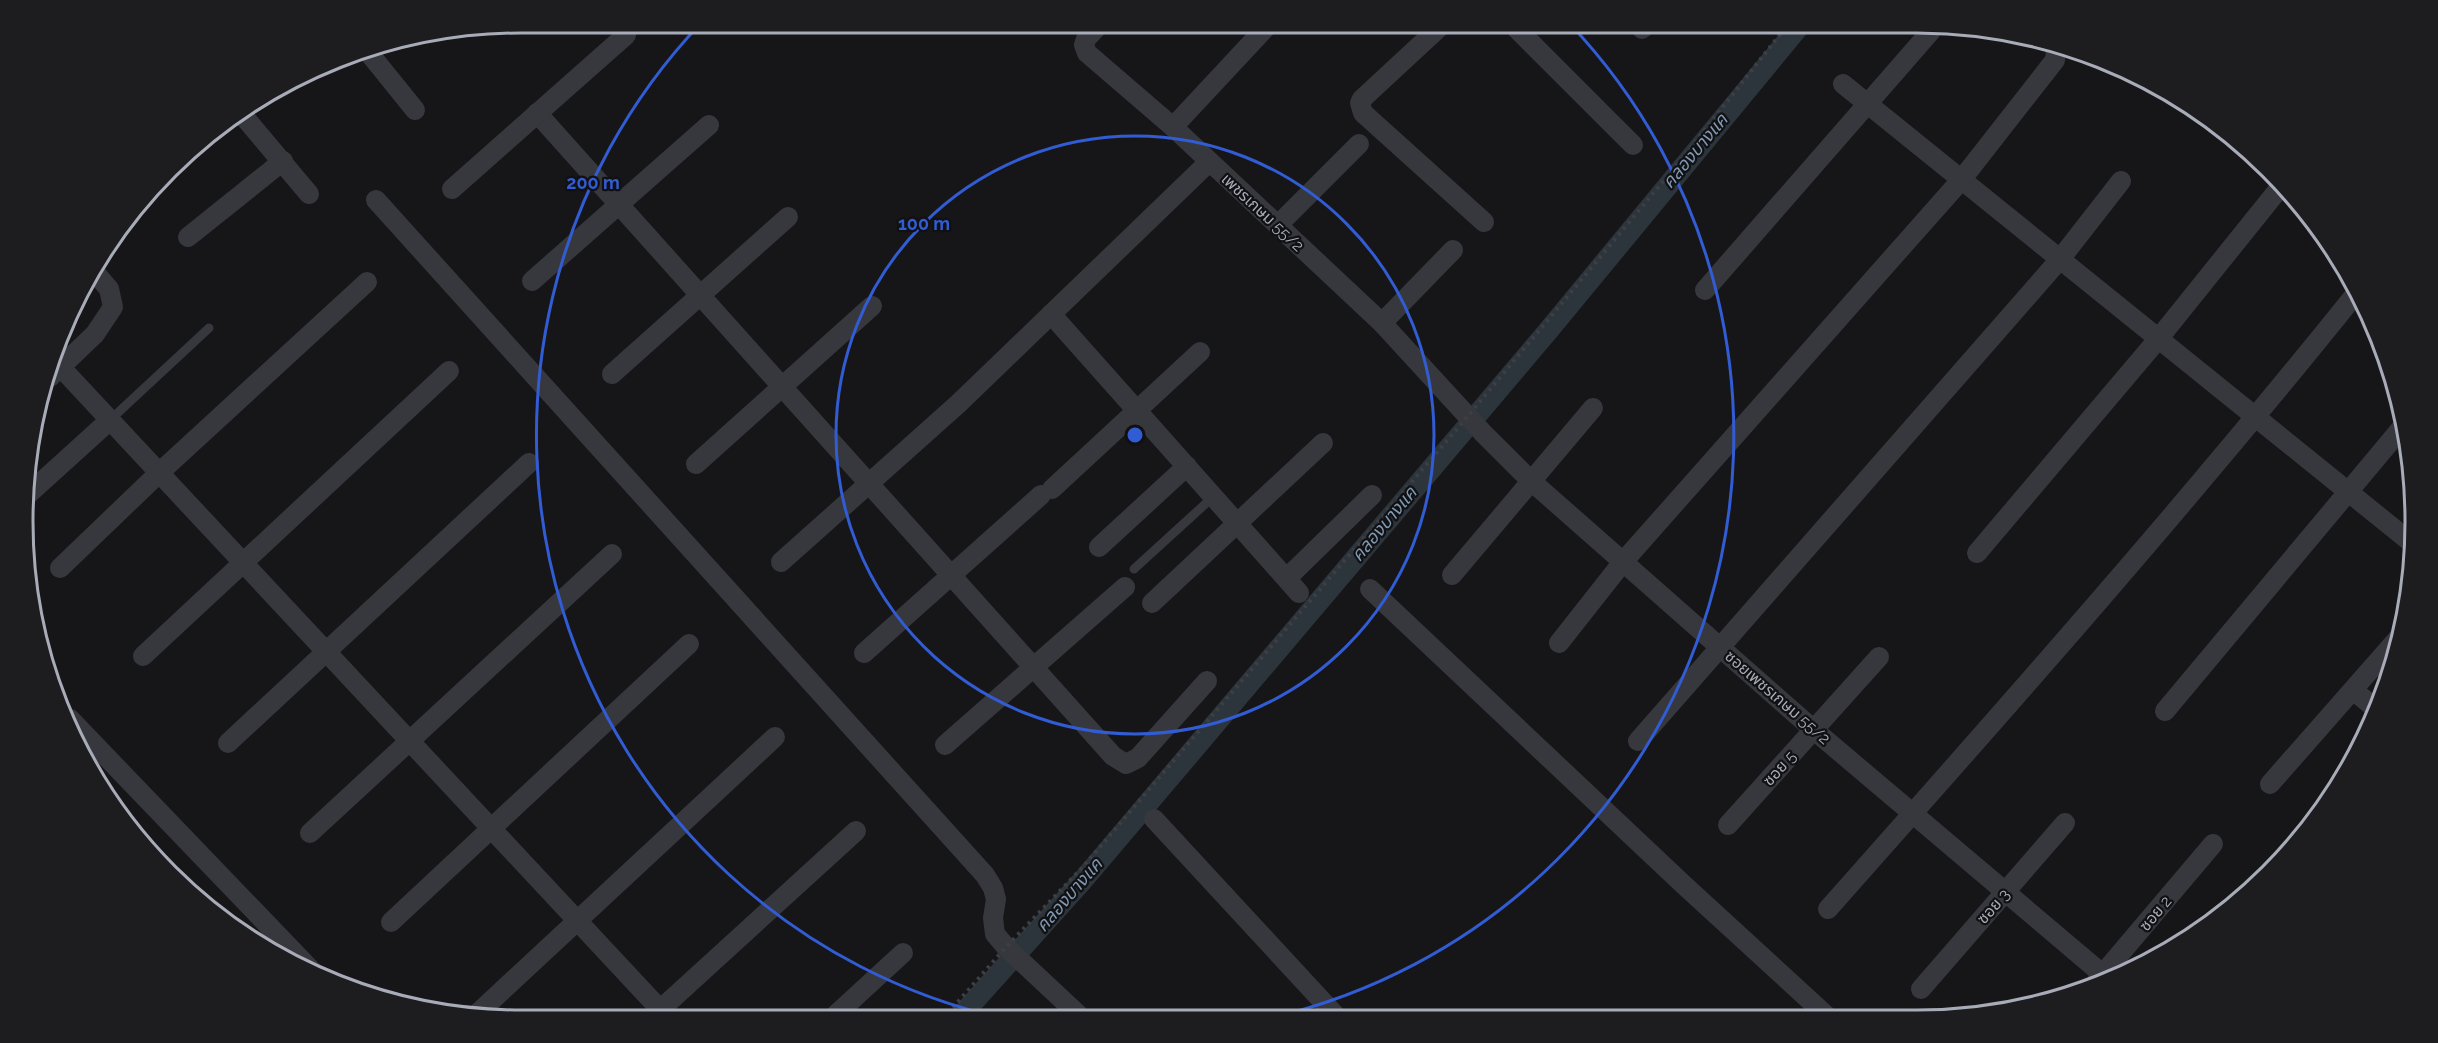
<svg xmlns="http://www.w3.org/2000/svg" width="2438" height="1043" font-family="Raleway,'Noto Sans Thai',sans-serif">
<rect width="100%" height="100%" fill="#161618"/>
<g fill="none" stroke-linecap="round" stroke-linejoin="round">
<path stroke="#2c343c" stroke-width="21" d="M958,1019L1083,880L1548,331L1802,23"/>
<g stroke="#37383d" stroke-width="9">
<path d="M110,420L209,328"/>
<path d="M1134,569L1214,496"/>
</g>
<g stroke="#37383d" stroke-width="20">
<path d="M1101,23L1086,39L1084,45L1087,53L1173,127L1382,323L1483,433L1530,480L1814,730L2107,978"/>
<path d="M1444,23L1362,99L1360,103L1363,113L1484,222"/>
<path d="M1511,23L1633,145"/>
<path d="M1642,29L1648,23"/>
<path d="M365,48L415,110"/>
<path d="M1843,84L2413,544"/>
<path d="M240,112L309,194"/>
<path d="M537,113L1113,756L1126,764L1138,758L1207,681"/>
<path d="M1173,127L1270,23"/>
<path d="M452,189L626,35"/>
<path d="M376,200L985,875L993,888L996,899L993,918L995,934L1006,947L1083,1019"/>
<path d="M1278,225L1359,144"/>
<path d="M188,237L283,161"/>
<path d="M532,281L709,125"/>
<path d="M1705,290L1931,31"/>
<path d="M1051,314L1299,593"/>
<path d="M1382,323L1453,250"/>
<path d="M612,374L788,217"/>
<path d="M68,375L670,1020"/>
<path d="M50,377L95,334L113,307L109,289L92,269"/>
<path d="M696,464L872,306"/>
<path d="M1052,489L1200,352"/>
<path d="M25,497L110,420"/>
<path d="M1099,547L1187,466"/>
<path d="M1977,553L2159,338L2282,185"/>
<path d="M781,562L958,404L1209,162"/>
<path d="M60,568L159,473L367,282"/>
<path d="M1452,575L1593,408"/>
<path d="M1287,578L1372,495"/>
<path d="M1370,589L1685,886L1828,1017"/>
<path d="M1152,603L1323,443"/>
<path d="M1559,643L1622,563L1962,179L2055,60L2056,50L2053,45"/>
<path d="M864,653L1041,495"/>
<path d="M143,656L449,371"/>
<path d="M2353,690L2376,709"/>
<path d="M2165,711L2404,425"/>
<path d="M70,719L314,973"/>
<path d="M1638,741L2061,258L2121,181"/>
<path d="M228,743L529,463"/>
<path d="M945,745L1125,587"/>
<path d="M2270,784L2400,636"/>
<path d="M1154,819L1338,1018"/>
<path d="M1728,825L1879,657"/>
<path d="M310,833L612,554"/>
<path d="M1828,909C2008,706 2188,503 2358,291"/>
<path d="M391,922L689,644"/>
<path d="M2097,981L2213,844"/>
<path d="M1921,989L2065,823"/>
<path d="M478,1013L775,737"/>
<path d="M649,1020L856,831"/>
<path d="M830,1020L903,953"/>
</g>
<path stroke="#3d3f44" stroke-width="4" stroke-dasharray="3 4.5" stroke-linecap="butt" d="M943,1019L1006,947L1082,868L1468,416L1681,160L1789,23"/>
</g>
<g fill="none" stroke="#325cd3" stroke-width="3">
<circle cx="1135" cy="435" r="299"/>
<path d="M1006 1019A598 598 0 0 1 701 23M1569 23A598 598 0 0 1 1270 1018"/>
</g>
<g text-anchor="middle" stroke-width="4.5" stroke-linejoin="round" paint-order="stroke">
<g font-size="16" fill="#a8acb8" stroke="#111113">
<text transform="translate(1263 212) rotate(43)" y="6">เพชรเกษม 55/2</text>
<text transform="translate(1778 697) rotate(41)" y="6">ซอยเพชรเกษม 55/2</text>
<text transform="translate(1779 768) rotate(-48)" y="6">ซอย 5</text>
<text transform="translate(1993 906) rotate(-49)" y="6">ซอย 3</text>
<text transform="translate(2155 913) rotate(-50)" y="6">ซอย 2</text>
</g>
<g font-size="18" font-style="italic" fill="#8098b2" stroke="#111113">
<text transform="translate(1695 151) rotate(-50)" y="6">คลองบางแค</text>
<text transform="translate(1384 524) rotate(-50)" y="6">คลองบางแค</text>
<text transform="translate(1069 895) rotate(-49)" y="6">คลองบางแค</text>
</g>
</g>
<path d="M0 0H2438V1043H0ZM521 33H1917A488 488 0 0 1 2405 521V522A488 488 0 0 1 1917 1010H521A488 488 0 0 1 33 522V521A488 488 0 0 1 521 33Z" fill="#1d1d20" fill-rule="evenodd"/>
<path fill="none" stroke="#a8acb8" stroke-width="3" d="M521 33H1917A488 488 0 0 1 2405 521V522A488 488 0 0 1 1917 1010H521A488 488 0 0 1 33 522V521A488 488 0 0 1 521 33Z"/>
<circle cx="1135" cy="435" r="9" fill="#325cd3" stroke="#111113" stroke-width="3"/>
<g font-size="18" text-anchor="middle" font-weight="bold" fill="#325cd3" stroke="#111113" stroke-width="4.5" stroke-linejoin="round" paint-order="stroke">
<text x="593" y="189">200 m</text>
<text x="924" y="230">100 m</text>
</g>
</svg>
